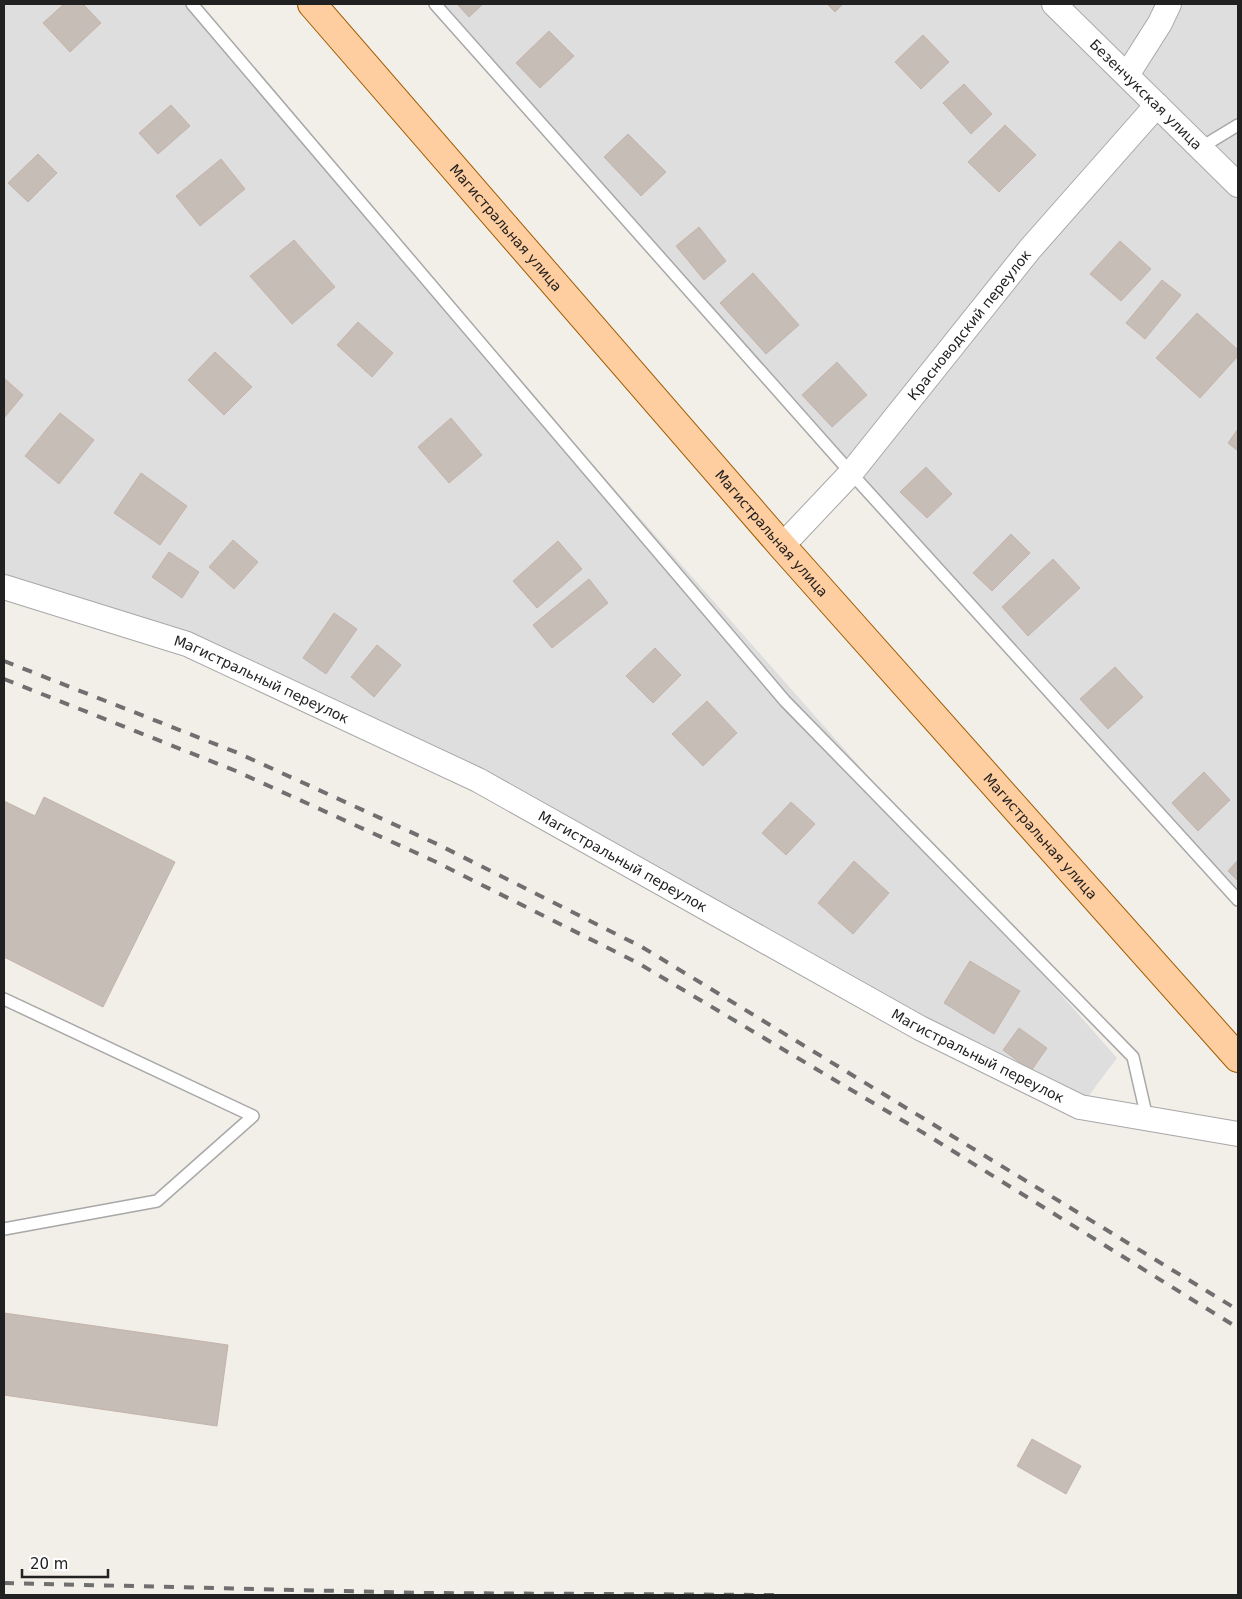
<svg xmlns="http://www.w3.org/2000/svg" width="1242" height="1599" font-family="'DejaVu Sans',sans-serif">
<rect width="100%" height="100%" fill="#f2eee8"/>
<g fill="#dfdede">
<path d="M4,4H186L1117,1058L1081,1106L465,762L4,587Z"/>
<path d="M433,4H1238V896Z"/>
</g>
<g fill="#c7bdb7" stroke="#c4b3aa">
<path d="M64,4H83L101,23L70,52L43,23Z"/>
<path d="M457,4H483L469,17Z"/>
<path d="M827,4H843L835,12Z"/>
<path d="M549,31L574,56L540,88L516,63Z"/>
<path d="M923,35L949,62L921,89L895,62Z"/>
<path d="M964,84L992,114L971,134L943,103Z"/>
<path d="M171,105L190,126L158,154L139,133Z"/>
<path d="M1005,125L1036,155L999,192L968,162Z"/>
<path d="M628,134L666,172L641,196L604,157Z"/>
<path d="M38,154L57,173L28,202L8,183Z"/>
<path d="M221,159L245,189L200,226L176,196Z"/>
<path d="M699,227L726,261L704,280L676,246Z"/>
<path d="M294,240L335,287L292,324L250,276Z"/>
<path d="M1120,241L1151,269L1121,301L1090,274Z"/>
<path d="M753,273L799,325L766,354L720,303Z"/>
<path d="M1162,280L1181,295L1145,339L1126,323Z"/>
<path d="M1197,313L1238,350V356L1200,398L1156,358Z"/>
<path d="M358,322L393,353L372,377L337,345Z"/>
<path d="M215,352L252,387L224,415L188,380Z"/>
<path d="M837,362L867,395L832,427L802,395Z"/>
<path d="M4,378L23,395L4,418Z"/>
<path d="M60,413L94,440L59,484L25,456Z"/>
<path d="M451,418L482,455L449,483L418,447Z"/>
<path d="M1238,429V451L1228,443Z"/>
<path d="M926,467L952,494L927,518L900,492Z"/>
<path d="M141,473L187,506L160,545L114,513Z"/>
<path d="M1011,534L1030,553L992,591L973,573Z"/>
<path d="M233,540L258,562L234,589L209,567Z"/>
<path d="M558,541L582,569L537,608L513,581Z"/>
<path d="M169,552L199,572L182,598L152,577Z"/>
<path d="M1053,559L1080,588L1028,636L1002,607Z"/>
<path d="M589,579L608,603L552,648L533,625Z"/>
<path d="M334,613L357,629L326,674L303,658Z"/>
<path d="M377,645L401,665L374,697L351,677Z"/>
<path d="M655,648L681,675L653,703L626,676Z"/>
<path d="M1115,667L1143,697L1108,729L1080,699Z"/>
<path d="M707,701L737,733L703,766L672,734Z"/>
<path d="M1204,772L1230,800L1198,831L1172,803Z"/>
<path d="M44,797L175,862L103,1007L4,957V801L35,816Z"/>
<path d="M791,802L815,824L786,855L762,833Z"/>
<path d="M1238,860V881L1228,871Z"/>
<path d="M854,861L889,893L853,934L818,903Z"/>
<path d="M970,961L1020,991L994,1034L944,1003Z"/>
<path d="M1019,1028L1047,1048L1031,1071L1003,1050Z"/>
<path d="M4,1313L228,1345L217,1426L4,1395Z"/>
<path d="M1032,1439L1081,1466L1066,1494L1017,1466Z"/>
</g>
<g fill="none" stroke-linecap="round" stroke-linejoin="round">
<g stroke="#a8a8a8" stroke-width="14">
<g id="service">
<path d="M192,4L785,701L1133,1057L1147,1118"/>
<path d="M435,4L851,473L1238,900"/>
<path d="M1200,148L1238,125"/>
<path d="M4,999L253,1116L157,1201L4,1229"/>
</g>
</g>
<g stroke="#a8a8a8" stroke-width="26">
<g id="minor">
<path id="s1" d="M1054,4L1238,185"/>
<path d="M1127,75L1160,23L1169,4"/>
<path id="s2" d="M782,546L851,473L1030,249L1157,105"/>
<path id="s3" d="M4,587L187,644L478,780L920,1028L1080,1107L1238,1134"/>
</g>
</g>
<g stroke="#9f5c00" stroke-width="30">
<g id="primary">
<path id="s4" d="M312,4L782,546L1238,1058"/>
</g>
</g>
<use href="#service" stroke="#fff" stroke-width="11"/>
<use href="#minor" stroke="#fff" stroke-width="24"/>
<use href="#primary" stroke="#fecda0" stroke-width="28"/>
<g stroke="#6f6f6f" stroke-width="4" stroke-dasharray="10 10" stroke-linecap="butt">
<path d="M4,661L238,753L437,844L642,947L1238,1310"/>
<path d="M4,679L236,771L434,861L638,963L927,1135L1238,1328"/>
<path d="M4,1583L423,1593L775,1595"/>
</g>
</g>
<g text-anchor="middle" stroke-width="4" stroke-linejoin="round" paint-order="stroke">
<g font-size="14" fill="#212121" stroke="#fff">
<text dy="5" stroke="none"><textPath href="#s1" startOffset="129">Безенчукская улица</textPath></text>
<text dy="5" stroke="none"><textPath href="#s4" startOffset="296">Магистральная улица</textPath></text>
<text dy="5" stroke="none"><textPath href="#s2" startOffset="290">Красноводский переулок</textPath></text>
<text dy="5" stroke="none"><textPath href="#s4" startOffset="701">Магистральная улица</textPath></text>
<text dy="5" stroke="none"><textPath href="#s3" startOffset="274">Магистральный переулок</textPath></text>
<text dy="5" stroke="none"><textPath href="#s4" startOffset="1106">Магистральная улица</textPath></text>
<text dy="5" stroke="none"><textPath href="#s3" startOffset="679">Магистральный переулок</textPath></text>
<text dy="5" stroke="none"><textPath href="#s3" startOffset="1084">Магистральный переулок</textPath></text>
</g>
</g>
<rect width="1242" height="1599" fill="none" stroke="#212121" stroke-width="10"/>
<path d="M22 1569v8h86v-8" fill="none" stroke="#212121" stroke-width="2.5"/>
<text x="30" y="1569" font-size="15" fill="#212121" stroke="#ffffff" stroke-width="4" paint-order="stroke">20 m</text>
</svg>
